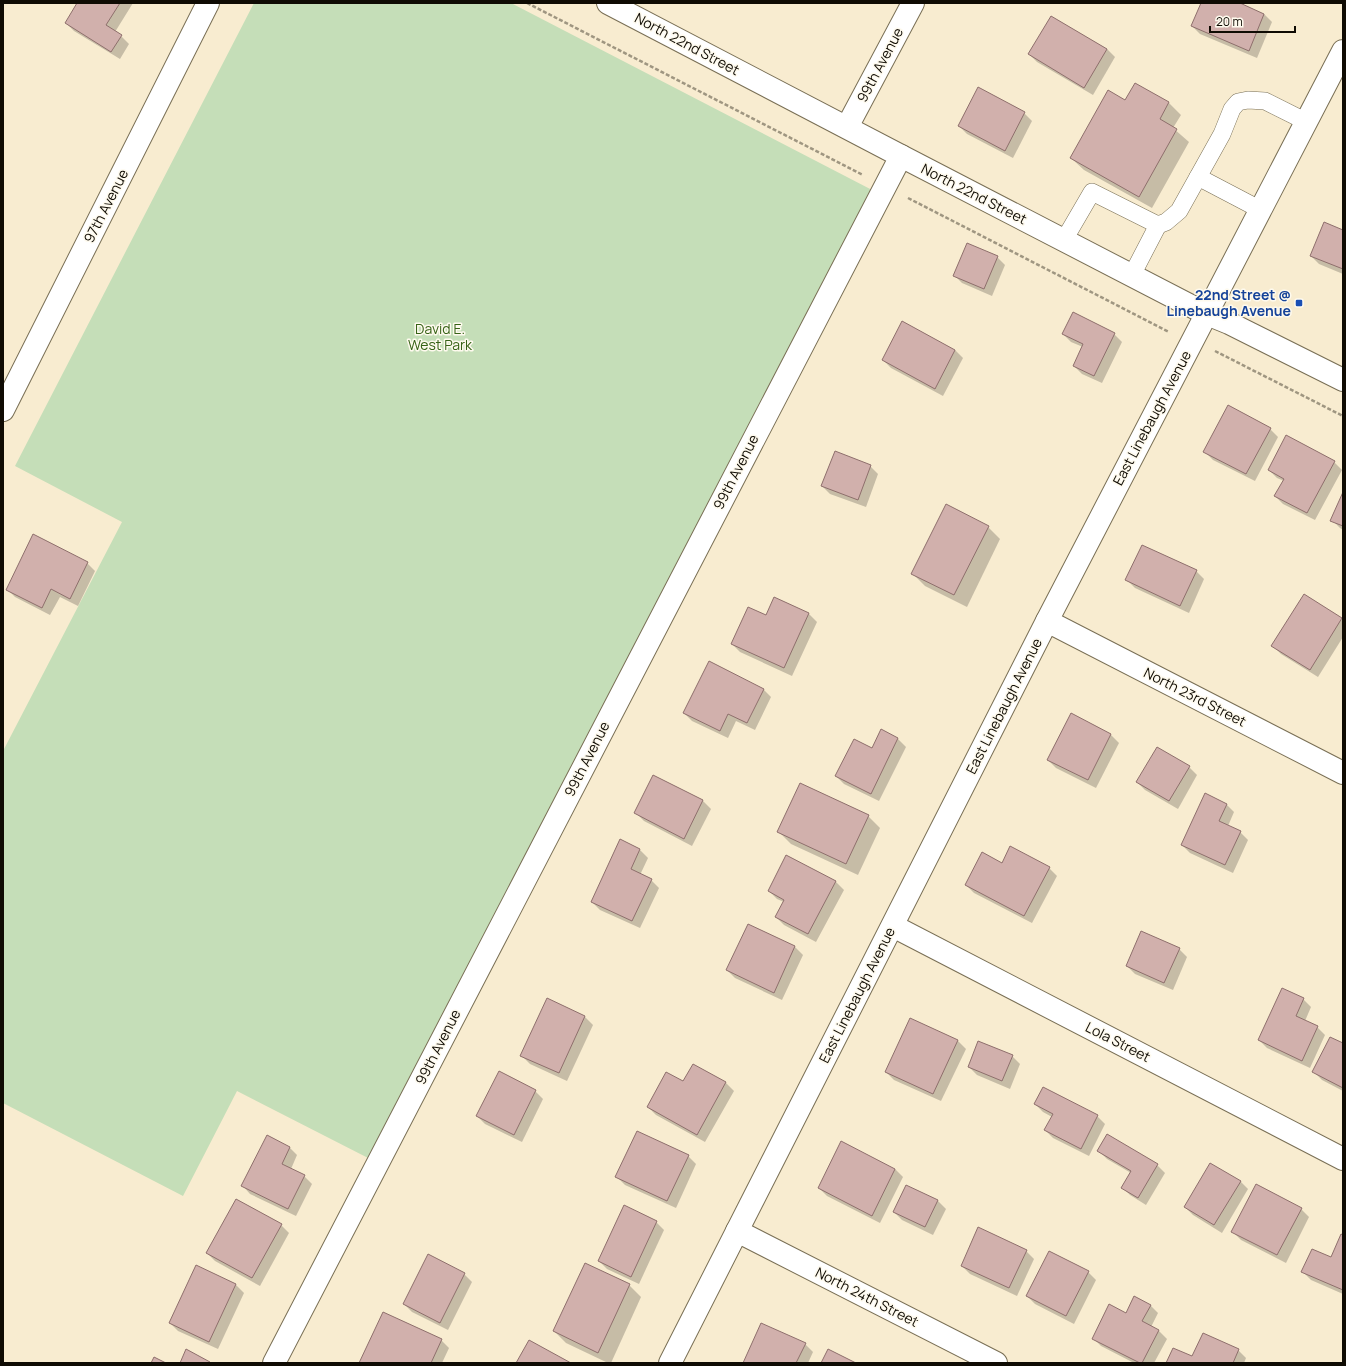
<svg xmlns="http://www.w3.org/2000/svg" width="1346" height="1366" font-family="Manrope,sans-serif">
<rect width="100%" height="100%" fill="#f8ecd0"/>
<path fill="#c5deb8" d="M254,3H511L874,191L372,1160L237,1091L183,1196L3,1103V751L122,522L15,466Z"/>
<g fill="#0003">
<path d="M79,3H133L115,32L121,36L129,44L120,59L74,31L66,23Z"/>
<path d="M1202,3H1238L1264,14L1272,22L1257,58L1200,34L1192,26Z"/>
<path d="M1051,17L1107,49L1115,57L1093,95L1037,62L1029,54Z"/>
<path d="M1135,84L1169,103L1181,115L1173,128L1189,142L1152,208L1084,170L1071,158L1126,101Z"/>
<path d="M1024,113L1032,121L1013,158L967,134L959,126Z"/>
<path d="M1343,231V274L1319,264L1311,256Z"/>
<path d="M997,257L1005,265L992,296L962,283L954,275Z"/>
<path d="M1063,334H1114L1122,342L1102,383L1082,374L1074,366L1083,347L1071,342Z"/>
<path d="M955,350L963,358L943,396L891,368L883,360Z"/>
<path d="M1270,429L1278,437L1255,481L1213,460L1205,452Z"/>
<path d="M1334,462L1342,470L1315,520L1283,504L1275,496L1284,481L1277,478L1269,470Z"/>
<path d="M870,466L878,474L866,507L830,494L822,486Z"/>
<path d="M1343,495V530L1340,528L1332,520Z"/>
<path d="M988,527L1000,539L967,607L925,586L913,574Z"/>
<path d="M87,563L95,571L78,606L60,597L50,615L15,597L7,589Z"/>
<path d="M1196,571L1204,579L1189,613L1135,588L1127,580Z"/>
<path d="M775,598L809,614L817,622L792,676L740,652L732,644L766,616Z"/>
<path d="M1341,619L1343,621V637L1318,677L1281,654L1273,646Z"/>
<path d="M763,689L771,697L755,730L736,721L728,738L692,721L684,713Z"/>
<path d="M1071,714L1111,735L1119,743L1096,788L1056,768L1048,760Z"/>
<path d="M881,731L898,739L906,747L879,801L844,784L836,776L872,749Z"/>
<path d="M1189,767L1197,775L1178,809L1145,790L1137,782Z"/>
<path d="M654,776L703,801L711,809L692,846L644,821L636,813Z"/>
<path d="M1226,804L1234,812L1228,826L1240,832L1248,840L1233,873L1190,853L1182,845Z"/>
<path d="M868,816L880,828L858,875L791,844L779,832Z"/>
<path d="M640,850L648,858L640,875L651,880L659,888L640,928L600,910L592,902Z"/>
<path d="M787,856L836,882L844,890L816,942L784,925L776,917L784,902L777,899L769,891Z"/>
<path d="M1002,864L1049,868L1057,876L1032,923L974,893L966,885Z"/>
<path d="M795,947L803,955L782,1000L735,978L727,970Z"/>
<path d="M1179,949L1187,957L1173,990L1135,974L1127,966Z"/>
<path d="M1303,999L1311,1007L1305,1021L1317,1027L1325,1035L1310,1068L1267,1048L1259,1040Z"/>
<path d="M548,1000L585,1017L593,1025L567,1081L530,1064L522,1056Z"/>
<path d="M958,1041L966,1049L941,1101L894,1080L886,1072Z"/>
<path d="M1343,1044V1091L1322,1080L1314,1072Z"/>
<path d="M1012,1056L1020,1064L1010,1089L977,1075L969,1067Z"/>
<path d="M693,1065L726,1083L734,1091L705,1142L656,1115L648,1107L684,1083Z"/>
<path d="M535,1091L543,1099L522,1142L485,1124L477,1116Z"/>
<path d="M1035,1104L1097,1116L1105,1124L1089,1156L1053,1138L1045,1130L1052,1117L1043,1112Z"/>
<path d="M637,1132L688,1156L696,1164L676,1208L625,1185L617,1177Z"/>
<path d="M289,1147L297,1155L291,1169L304,1176L312,1184L296,1216L250,1194L243,1186Z"/>
<path d="M1099,1151L1157,1165L1165,1173L1146,1205L1130,1195L1122,1187L1131,1173L1107,1159Z"/>
<path d="M895,1169L903,1177L880,1223L827,1196L819,1188Z"/>
<path d="M1240,1181L1248,1189L1222,1233L1193,1215L1185,1207Z"/>
<path d="M938,1201L946,1209L933,1235L902,1220L894,1212Z"/>
<path d="M1301,1209L1309,1217L1286,1263L1241,1240L1233,1232Z"/>
<path d="M656,1222L664,1230L639,1284L607,1269L599,1261Z"/>
<path d="M281,1225L289,1233L260,1286L215,1261L207,1253Z"/>
<path d="M1343,1236V1294L1311,1280L1303,1272L1331,1258Z"/>
<path d="M1026,1251L1034,1259L1017,1296L970,1274L962,1266Z"/>
<path d="M196,1267L236,1285L244,1293L218,1349L178,1331L170,1323Z"/>
<path d="M1088,1272L1096,1280L1074,1324L1035,1304L1027,1296Z"/>
<path d="M464,1274L472,1282L448,1330L412,1312L404,1304Z"/>
<path d="M629,1285L641,1297L611,1363H608L566,1343L554,1331Z"/>
<path d="M1150,1305L1158,1313L1151,1327L1159,1331L1167,1339L1154,1363H1134L1101,1346L1093,1338L1126,1314Z"/>
<path d="M441,1340L449,1348L442,1363H360Z"/>
<path d="M805,1344L813,1352L808,1363H744Z"/>
<path d="M1238,1350L1246,1358L1244,1363H1167Z"/>
</g>
<g fill="#d1b0ac" stroke="#8e6f6c">
<path d="M77,3H120L106,25L122,35L111,52L65,23Z"/>
<path d="M1201,3H1240L1264,14L1249,51L1191,26Z"/>
<path d="M1051,16L1107,49L1084,88L1028,54Z"/>
<path d="M1135,83L1169,102L1160,119L1177,129L1139,197L1070,158L1108,90L1125,100Z"/>
<path d="M978,87L1025,112L1005,151L958,126Z"/>
<path d="M1324,222L1343,230V269L1310,256Z"/>
<path d="M967,243L998,256L984,289L953,276Z"/>
<path d="M1073,312L1115,333L1094,376L1073,366L1083,344L1062,334Z"/>
<path d="M902,321L955,350L935,389L882,360Z"/>
<path d="M1228,405L1271,428L1246,474L1203,452Z"/>
<path d="M1286,435L1335,461L1307,513L1274,496L1284,479L1268,470Z"/>
<path d="M835,451L871,465L858,500L821,486Z"/>
<path d="M1343,492V526L1330,521Z"/>
<path d="M946,504L989,526L954,595L911,574Z"/>
<path d="M33,534L88,562L70,599L51,589L42,608L6,590Z"/>
<path d="M1142,545L1197,570L1180,606L1125,580Z"/>
<path d="M1304,594L1342,618L1310,670L1271,646Z"/>
<path d="M774,597L809,613L784,668L731,644L748,607L766,615Z"/>
<path d="M709,661L764,689L747,723L728,714L720,731L683,713Z"/>
<path d="M1071,713L1111,734L1088,780L1047,760Z"/>
<path d="M881,729L898,738L871,794L835,776L854,739L872,748Z"/>
<path d="M1157,747L1190,766L1169,801L1136,782Z"/>
<path d="M653,775L703,800L684,839L634,813Z"/>
<path d="M800,783L869,815L846,864L777,832Z"/>
<path d="M1205,793L1227,804L1219,821L1241,831L1225,865L1181,845Z"/>
<path d="M620,839L640,849L631,869L652,879L632,921L591,902Z"/>
<path d="M1010,846L1050,867L1024,916L965,885L982,852L1002,863Z"/>
<path d="M786,855L836,881L808,934L775,917L784,900L768,891Z"/>
<path d="M748,924L795,946L774,993L726,970Z"/>
<path d="M1141,931L1180,948L1164,983L1126,966Z"/>
<path d="M1282,988L1304,998L1296,1016L1318,1026L1302,1061L1258,1040Z"/>
<path d="M547,998L585,1016L559,1073L520,1056Z"/>
<path d="M910,1018L958,1040L933,1094L885,1072Z"/>
<path d="M1330,1037L1343,1043V1088L1312,1072Z"/>
<path d="M978,1041L1013,1055L1002,1081L968,1067Z"/>
<path d="M693,1064L726,1082L697,1135L647,1107L666,1072L683,1081Z"/>
<path d="M499,1071L536,1090L514,1135L476,1116Z"/>
<path d="M1043,1087L1098,1115L1081,1149L1044,1130L1053,1114L1034,1104Z"/>
<path d="M637,1131L689,1155L667,1201L615,1177Z"/>
<path d="M1107,1134L1158,1164L1138,1198L1121,1188L1131,1171L1097,1151Z"/>
<path d="M267,1135L290,1147L282,1164L305,1175L288,1209L241,1186Z"/>
<path d="M841,1141L895,1169L872,1216L818,1188Z"/>
<path d="M1210,1163L1241,1181L1214,1225L1184,1207Z"/>
<path d="M1256,1184L1302,1208L1277,1255L1231,1232Z"/>
<path d="M906,1185L938,1200L925,1227L893,1212Z"/>
<path d="M236,1199L282,1224L252,1278L206,1253Z"/>
<path d="M624,1205L657,1221L631,1277L598,1261Z"/>
<path d="M978,1227L1027,1250L1009,1288L961,1266Z"/>
<path d="M1341,1234L1343,1235V1290L1301,1272L1312,1249L1331,1257Z"/>
<path d="M1049,1251L1089,1271L1066,1316L1026,1296Z"/>
<path d="M428,1254L465,1273L440,1323L403,1304Z"/>
<path d="M585,1263L630,1284L598,1353L553,1331Z"/>
<path d="M196,1265L236,1284L209,1342L169,1323Z"/>
<path d="M1134,1296L1151,1305L1142,1321L1159,1330L1142,1363H1140L1092,1339L1109,1304L1126,1313Z"/>
<path d="M383,1312L442,1339L431,1363H359Z"/>
<path d="M761,1323L806,1343L796,1363H743Z"/>
<path d="M1203,1333L1239,1349L1233,1363H1166L1173,1348L1192,1356Z"/>
<path d="M529,1340L571,1363H516Z"/>
<path d="M186,1349L210,1362L209,1363H180Z"/>
<path d="M828,1349L856,1363H821Z"/>
<path d="M154,1357L166,1363H151Z"/>
</g>
<g fill="none" stroke-linecap="round" stroke-linejoin="round">
<g stroke="#796f55" stroke-width="18">
<g id="lane">
<path d="M1198,177L1261,210"/>
<path d="M1064,240L1092,192L1158,225L1166,222L1179,211L1222,134L1232,109L1238,102L1248,100L1265,101L1307,122"/>
<path d="M1132,275L1158,225"/>
</g>
</g>
<g stroke="#796f55" stroke-width="24">
<g id="street">
<path d="M847,127L913,3"/>
<path d="M3,410L208,3"/>
<path d="M1047,621L1343,773"/>
<path d="M893,926L1343,1159"/>
<path d="M737,1231L996,1363"/>
<path d="M274,1363L901,156"/>
</g>
</g>
<g stroke="#796f55" stroke-width="24">
<g id="secondary">
<path d="M608,3L901,156L1187,304L1207,314L1229,323L1343,380"/>
<path d="M670,1363L1047,621L1343,51"/>
</g>
</g>
<g stroke="#9f9681" stroke-width="2.5" stroke-dasharray="4 2" stroke-linecap="butt">
<path d="M527,3L863,175"/>
<path d="M908,198L1169,332"/>
<path d="M1215,351L1343,416"/>
</g>
<use href="#lane" stroke="#fff" stroke-width="17"/>
<use href="#street" stroke="#fff" stroke-width="22"/>
<use href="#secondary" stroke="#fff" stroke-width="22"/>
</g>
<rect fill="#1a4fb4" stroke="#fefaee" stroke-width="1.5" x="1295" y="299" width="8" height="8" rx="2"/>
<g text-anchor="middle" stroke-width="3" stroke-linejoin="round" paint-order="stroke">
<g font-size="14" fill="#0f0b03" stroke="#fefaee">
<text transform="translate(687 44) rotate(28)" y="5">North 22nd Street</text>
<text transform="translate(880 65) rotate(-62)" y="5">99th Avenue</text>
<text transform="translate(974 194) rotate(27)" y="5">North 22nd Street</text>
<text transform="translate(106 206) rotate(-63)" y="5">97th Avenue</text>
<text transform="translate(1152 418) rotate(-62)" y="5">East Linebaugh Avenue</text>
<text transform="translate(736 472) rotate(-63)" y="5">99th Avenue</text>
<text transform="translate(1195 697) rotate(27)" y="5">North 23rd Street</text>
<text transform="translate(1004 706) rotate(-63)" y="5">East Linebaugh Avenue</text>
<text transform="translate(587 759) rotate(-63)" y="5">99th Avenue</text>
<text transform="translate(857 995) rotate(-63)" y="5">East Linebaugh Avenue</text>
<text transform="translate(1118 1042) rotate(27)" y="5">Lola Street</text>
<text transform="translate(438 1047) rotate(-63)" y="5">99th Avenue</text>
<text transform="translate(867 1297) rotate(27)" y="5">North 24th Street</text>
</g>
<g font-size="14" font-weight="bold" fill="#164399" stroke="#fefaee" text-anchor="end">
<text x="1291" y="300">22nd Street @<tspan x="1291" dy="16">Linebaugh Avenue</tspan></text>
</g>
<g font-size="14" fill="#366216" stroke="#fefaee">
<text x="440" y="334">David E.<tspan x="440" dy="16">West Park</tspan></text>
</g>
</g>
<rect width="1346" height="1366" fill="none" stroke="#0f0b03" stroke-width="8"/>
<path d="M1210 26v6h85v-6" fill="none" stroke="#0f0b03" stroke-width="2"/>
<text x="1216" y="26" font-size="12" fill="#0f0b03" stroke="#fefaee" stroke-width="3" paint-order="stroke">20 m</text>
</svg>
